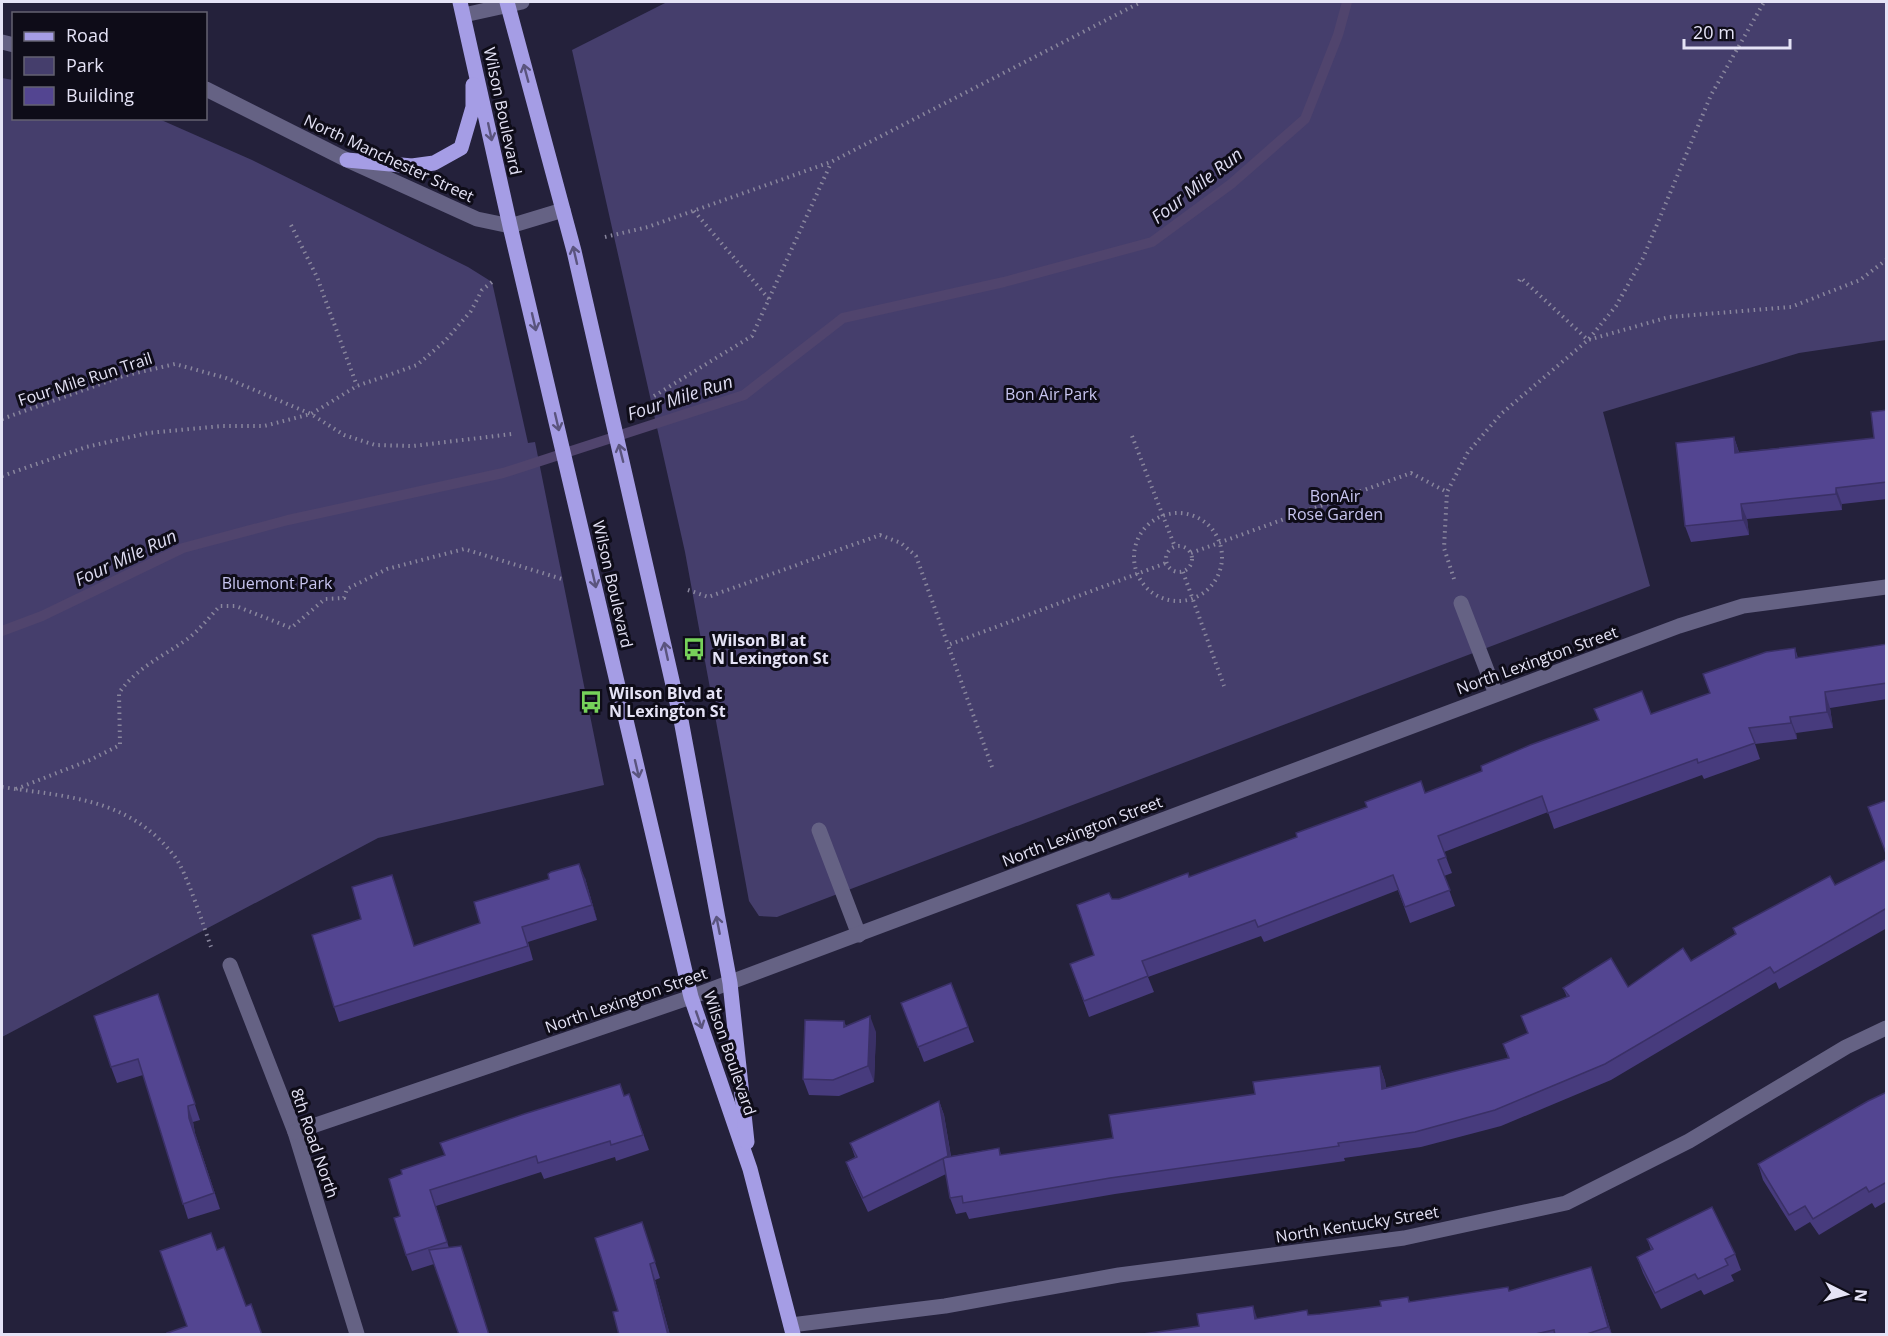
<svg xmlns="http://www.w3.org/2000/svg" width="1888" height="1336" font-family="'Open Sans',sans-serif">
<rect width="100%" height="100%" fill="#24213b"/>
<g fill="#453e6c">
<path d="M667,2H1886V340L1799,353L1603,412L1650,586L777,917L759,916L749,901L685,552L572,50Z"/>
<path d="M2,78L13,80L14,118L159,119L252,160L468,267L492,282L528,443L535,442L604,785L378,838L2,1037Z"/>
</g>
<g fill="none" stroke-linecap="round" stroke-linejoin="round">
<path stroke="#50446d" stroke-width="10" d="M2,631L42,616L183,548L288,520L503,473L744,395L843,318L1004,282L1152,242L1231,184L1305,119L1338,35L1347,2"/>
<g stroke="#89869d" stroke-width="4" stroke-dasharray="1.5 4.5" stroke-linecap="butt">
<path d="M694,211L769,299"/>
<path d="M291,225L317,277L357,386"/>
<path d="M605,237L648,227L831,162L1141,2"/>
<path d="M1519,281L1521,278L1588,340L1669,317L1791,307L1860,280L1886,260"/>
<path d="M654,396L752,336L831,163"/>
<path d="M2,419L123,376L175,364L226,378L311,414L344,435L375,445L413,446L512,434"/>
<path d="M1132,436L1175,547"/>
<path d="M2,476L86,447L148,433L222,426H264L311,414L357,386L417,365L445,341L471,311L482,290L492,282"/>
<circle cx="1178" cy="557" r="44"/>
<circle cx="1179" cy="559" r="13"/>
<path d="M1191,553L1411,473L1447,492"/>
<path d="M1183,572L1224,686"/>
<path d="M1454,579L1444,548L1447,492L1468,452L1501,414L1588,340L1616,306L1643,258L1711,95L1764,2"/>
<path d="M688,590L708,597L880,535L901,543L916,556L948,645"/>
<path d="M992,767L948,645L1166,563"/>
<path d="M2,787C68,797 130,798 175,857C187,873 203,925 211,947"/>
<path d="M16,789L90,760L120,745L119,693C136,668 162,657 186,640C199,631 209,617 220,606H236L291,628L325,599L344,598L347,589L387,569L464,549L562,579"/>
</g>
<g stroke="#656284" stroke-width="15">
<path d="M464,15L522,2"/>
<path d="M2,42L14,45"/>
<path d="M206,89L347,160L477,219L510,226L563,210"/>
<path d="M1461,603L1496,694"/>
<path d="M819,830L859,935"/>
<path d="M230,965L295,1132L357,1334"/>
<path d="M295,1132L691,997L1679,626L1743,606L1886,587"/>
<path d="M791,1325L945,1306L1119,1275L1404,1238L1566,1203L1689,1141L1846,1047L1886,1028"/>
</g>
<g stroke="#a59de5" stroke-width="15">
<path d="M460,2L510,226L691,997L750,1169L793,1334"/>
<path d="M507,2L574,251L681,720L730,983L747,1142"/>
<path d="M347,160L412,166L434,163L461,148L473,107V85"/>
</g>
</g>
<g fill="#473b7d">
<path d="M1887,410V499L1842,504V510L1747,519L1749,535L1691,542L1685,526L1734,437L1739,452L1874,438Z"/>
<path d="M1887,644V699L1830,708L1833,728L1796,733L1797,739L1755,744L1760,759L1704,779L1702,775L1554,829L1548,812L1444,852L1452,873L1444,876L1455,906L1410,923L1398,890L1264,942L1261,936L1148,977L1154,992L1089,1017L1070,964L1094,955L1112,899H1119L1189,877L1710,693L1795,648L1798,658Z"/>
<path d="M1887,859V928L1779,989L1776,982L1611,1080L1501,1126L1421,1147L1344,1158L1345,1161L1115,1194L969,1219L966,1212L956,1214L950,1198L946,1174L868,1212L851,1176L846,1162L855,1157L850,1143L939,1101L944,1115L951,1156L999,1148L1001,1155L1113,1138L1255,1094L1380,1066L1385,1081L1386,1088L1508,1058L1503,1044L1528,1033L1567,997L1563,988L1628,987L1691,961L1735,934L1733,928L1835,885Z"/>
<path d="M585,878L597,920L528,942L533,960L339,1022L334,1007L361,919L397,890L414,946L480,923Z"/>
<path d="M951,983L974,1042L924,1062L901,1003Z"/>
<path d="M158,994L200,1120L193,1122L195,1133L220,1209L188,1219L143,1075L117,1083L111,1067Z"/>
<path d="M844,1021L846,1026L876,1032L874,1082L839,1096L809,1095L803,1079Z"/>
<path d="M1887,1092V1201L1875,1208L1872,1203L1819,1235L1810,1222L1795,1231L1763,1180L1758,1164Z"/>
<path d="M629,1094L649,1150L616,1161L615,1157L544,1179L541,1172L436,1206L449,1248L467,1262L434,1264L412,1271L406,1255L400,1216L402,1174Z"/>
<path d="M647,1238L660,1278L655,1280L670,1335L618,1311Z"/>
<path d="M1647,1239L1735,1254L1741,1270L1731,1275L1734,1281L1704,1295L1701,1290L1661,1309L1643,1273L1637,1257L1651,1250Z"/>
<path d="M1596,1282L1612,1335H1136L1309,1315L1320,1314L1381,1306L1408,1297L1410,1302Z"/>
</g>
<g fill="#3a3066">
<path d="M1734,437L1739,453H1735Z"/>
<path d="M1836,488L1842,504V510L1836,494Z"/>
<path d="M1741,504L1747,519L1749,535L1743,520Z"/>
<path d="M1825,692L1830,708L1833,728L1827,712Z"/>
<path d="M1790,717L1796,733L1797,739L1791,723Z"/>
<path d="M579,864L585,878L597,920L592,905Z"/>
<path d="M392,875L397,890L419,961L414,946Z"/>
<path d="M870,1016L876,1032L874,1082L868,1066Z"/>
<path d="M1380,1066L1385,1081L1388,1105L1382,1089Z"/>
<path d="M939,1101L944,1115L953,1170L948,1156Z"/>
<path d="M188,1106L193,1122L195,1133L220,1209L189,1118Z"/>
<path d="M461,1246L467,1262L489,1335Z"/>
<path d="M650,1264L655,1280L670,1335H668Z"/>
<path d="M1591,1267L1596,1282L1612,1335L1608,1327Z"/>
<path d="M1253,1306L1258,1321L1255,1319Z"/>
</g>
<g fill="#534591" stroke="#3a3066" stroke-width="1.5">
<path d="M1887,410V482L1836,488V494L1741,504L1743,520L1685,526L1676,443L1734,437L1735,453L1874,438L1871,412Z"/>
<path d="M1887,644V683L1825,692L1827,712L1790,717L1791,723L1749,728L1755,743L1698,763L1697,759L1548,813L1542,796L1438,836L1446,857L1438,860L1450,890L1405,907L1393,875L1258,927L1255,920L1142,961L1148,976L1084,1001L1070,964L1094,955L1077,905L1109,893L1112,899H1119L1188,873L1189,877L1297,837L1296,833L1367,807L1365,802L1421,781L1425,793L1482,771L1481,766L1530,745L1599,720L1594,709L1642,691L1651,714L1710,693L1703,674L1766,652L1795,648L1796,658Z"/>
<path d="M1887,800V856L1868,807Z"/>
<path d="M1887,859V908L1774,973L1770,967L1605,1064L1495,1110L1415,1132L1338,1143L1339,1146L1110,1178L963,1203L962,1196L950,1198L943,1158L999,1148L1000,1155L1113,1138L1109,1115L1255,1094L1253,1082L1380,1066L1382,1089L1509,1058L1503,1044L1528,1033L1521,1016L1569,996L1563,988L1611,958L1628,987L1683,948L1691,961L1736,934L1733,928L1830,876L1835,885Z"/>
<path d="M579,864L592,905L522,927L528,946L334,1007L312,935L361,919L352,887L392,875L414,946L480,923L474,902L549,879L548,874L551,872Z"/>
<path d="M951,983L968,1027L918,1047L901,1003Z"/>
<path d="M158,994L195,1104L188,1106L189,1118L214,1193L183,1204L138,1059L111,1067L94,1016Z"/>
<path d="M870,1016L868,1066L833,1080L803,1079L805,1020L844,1021V1027Z"/>
<path d="M620,1084L624,1096L629,1094L643,1135L611,1145L610,1141L538,1163L536,1156L430,1190L447,1242L406,1255L394,1218L400,1216L389,1179L402,1174L401,1170L445,1155L440,1143L524,1114Z"/>
<path d="M1887,1092V1182L1869,1192L1866,1187L1813,1219L1805,1206L1789,1215L1758,1164L1868,1101Z"/>
<path d="M939,1101L948,1156L863,1198L846,1162L857,1157L850,1143Z"/>
<path d="M1712,1207L1735,1254L1725,1259L1728,1265L1698,1279L1695,1274L1655,1293L1637,1257L1653,1249L1647,1239Z"/>
<path d="M642,1222L655,1262L650,1264L668,1335H619L613,1312L618,1311L595,1238Z"/>
<path d="M211,1233L217,1250L224,1247L246,1306L251,1304L262,1335H168L167,1333L187,1326L160,1251Z"/>
<path d="M461,1246L489,1335H459L429,1250Z"/>
<path d="M1591,1267L1608,1327L1584,1335H1555L1554,1330L1531,1335H1136L1199,1326L1197,1314L1253,1306L1255,1319L1307,1310L1308,1315L1320,1314L1381,1306L1380,1301L1408,1297L1409,1302L1508,1287L1509,1291Z"/>
</g>
<defs><path id="oneway-shaft" d="M-6 0H5M1.5-3L5.5 0L1.5 3" fill="none" stroke-width="1.6" stroke-linecap="round" stroke-linejoin="round" transform="scale(1.5)"/></defs>
<g stroke="#5a547e">
<use href="#oneway-shaft" transform="translate(526 73) rotate(-105)"/>
<use href="#oneway-shaft" transform="translate(490 132) rotate(78)"/>
<use href="#oneway-shaft" transform="translate(575 255) rotate(-103)"/>
<use href="#oneway-shaft" transform="translate(534 322) rotate(77)"/>
<use href="#oneway-shaft" transform="translate(557 422) rotate(77)"/>
<use href="#oneway-shaft" transform="translate(621 453) rotate(-104)"/>
<use href="#oneway-shaft" transform="translate(594 579) rotate(77)"/>
<use href="#oneway-shaft" transform="translate(666 651) rotate(-102)"/>
<use href="#oneway-shaft" transform="translate(637 769) rotate(77)"/>
<use href="#oneway-shaft" transform="translate(718 925) rotate(-101)"/>
<use href="#oneway-shaft" transform="translate(699 1020) rotate(71)"/>
</g>
<defs>
<g id="bus-bare" transform="scale(1.8)"><path d="M-5-6H5V4H4V6H2V4H-2V6H-4V4H-5ZM-3.5-4V0h7V-4ZM-3.5 1.2v1.5H-2V1.2ZM2 1.2v1.5H3.5V1.2Z" fill="#76d25a" stroke="#0e0c18" stroke-width="2.5" paint-order="stroke"/></g>
</defs>
<g fill-rule="evenodd">
<use href="#bus-bare" x="694" y="649"/>
<use href="#bus-bare" x="591" y="702"/>
</g>
<g text-anchor="middle" stroke-width="6" stroke-linejoin="round" paint-order="stroke">
<g font-size="16" fill="#e5e3f6" stroke="#0e0c18">
<text transform="translate(503 111) rotate(78)" y="6">Wilson Boulevard</text>
<text transform="translate(389 158) rotate(25)" y="6">North Manchester Street</text>
<text transform="translate(85 379) rotate(-18)" y="6">Four Mile Run Trail</text>
<text transform="translate(613 584) rotate(77)" y="6">Wilson Boulevard</text>
<text transform="translate(1537 660) rotate(-20)" y="6">North Lexington Street</text>
<text transform="translate(1082 831) rotate(-21)" y="6">North Lexington Street</text>
<text transform="translate(626 1000) rotate(-19)" y="6">North Lexington Street</text>
<text transform="translate(730 1053) rotate(71)" y="6">Wilson Boulevard</text>
<text transform="translate(315 1143) rotate(71)" y="6">8th Road North</text>
<text transform="translate(1357 1224) rotate(-9)" y="6">North Kentucky Street</text>
</g>
<g font-size="16" fill="#c8c5f0" stroke="#0e0c18">
<text x="1051" y="400">Bon Air Park</text>
<text x="1335" y="502">BonAir<tspan x="1335" dy="18">Rose Garden</tspan></text>
<text x="277" y="589">Bluemont Park</text>
</g>
<g font-size="16" font-weight="bold" fill="#e5e3f6" stroke="#0e0c18" text-anchor="start">
<text x="712" y="646">Wilson Bl at<tspan x="712" dy="18">N Lexington St</tspan></text>
<text x="609" y="699">Wilson Blvd at<tspan x="609" dy="18">N Lexington St</tspan></text>
</g>
<g font-size="18" font-style="italic" fill="#dddbf1" stroke="#0e0c18">
<text transform="translate(1197 186) rotate(-38)" y="6">Four Mile Run</text>
<text transform="translate(680 398) rotate(-18)" y="6">Four Mile Run</text>
<text transform="translate(126 558) rotate(-25)" y="6">Four Mile Run</text>
</g>
</g>
<rect width="1888" height="1336" fill="none" stroke="#e5e3f6" stroke-width="6"/>
<rect x="12" y="12" width="195" height="108" fill="#0e0c18" stroke="#646271" stroke-width="1.5"/>
<rect x="24" y="32" width="30" height="9" fill="#a59de5" stroke="#646271" stroke-width="1.5"/>
<text x="66" y="42" font-size="18" fill="#e5e3f6">Road</text>
<rect x="24" y="57" width="30" height="18" fill="#453e6c" stroke="#646271" stroke-width="1.5"/>
<text x="66" y="72" font-size="18" fill="#e5e3f6">Park</text>
<rect x="24" y="87" width="30" height="18" fill="#534591" stroke="#646271" stroke-width="1.5"/>
<text x="66" y="102" font-size="18" fill="#e5e3f6">Building</text>
<g transform="translate(1846 1294) rotate(96)" stroke="#0e0c18" stroke-width="4.5" paint-order="stroke">
<path d="M0-4.5L10 22L0 15L-10 22Z" fill="#e5e3f6"/>
<text y="-9" font-size="16" font-weight="bold" text-anchor="middle" fill="#e5e3f6">N</text>
</g>
<path d="M1684 39v9h106v-9" fill="none" stroke="#e5e3f6" stroke-width="3"/>
<text x="1693" y="39" font-size="18" fill="#e5e3f6" stroke="#0e0c18" stroke-width="4.5" paint-order="stroke">20 m</text>
</svg>
